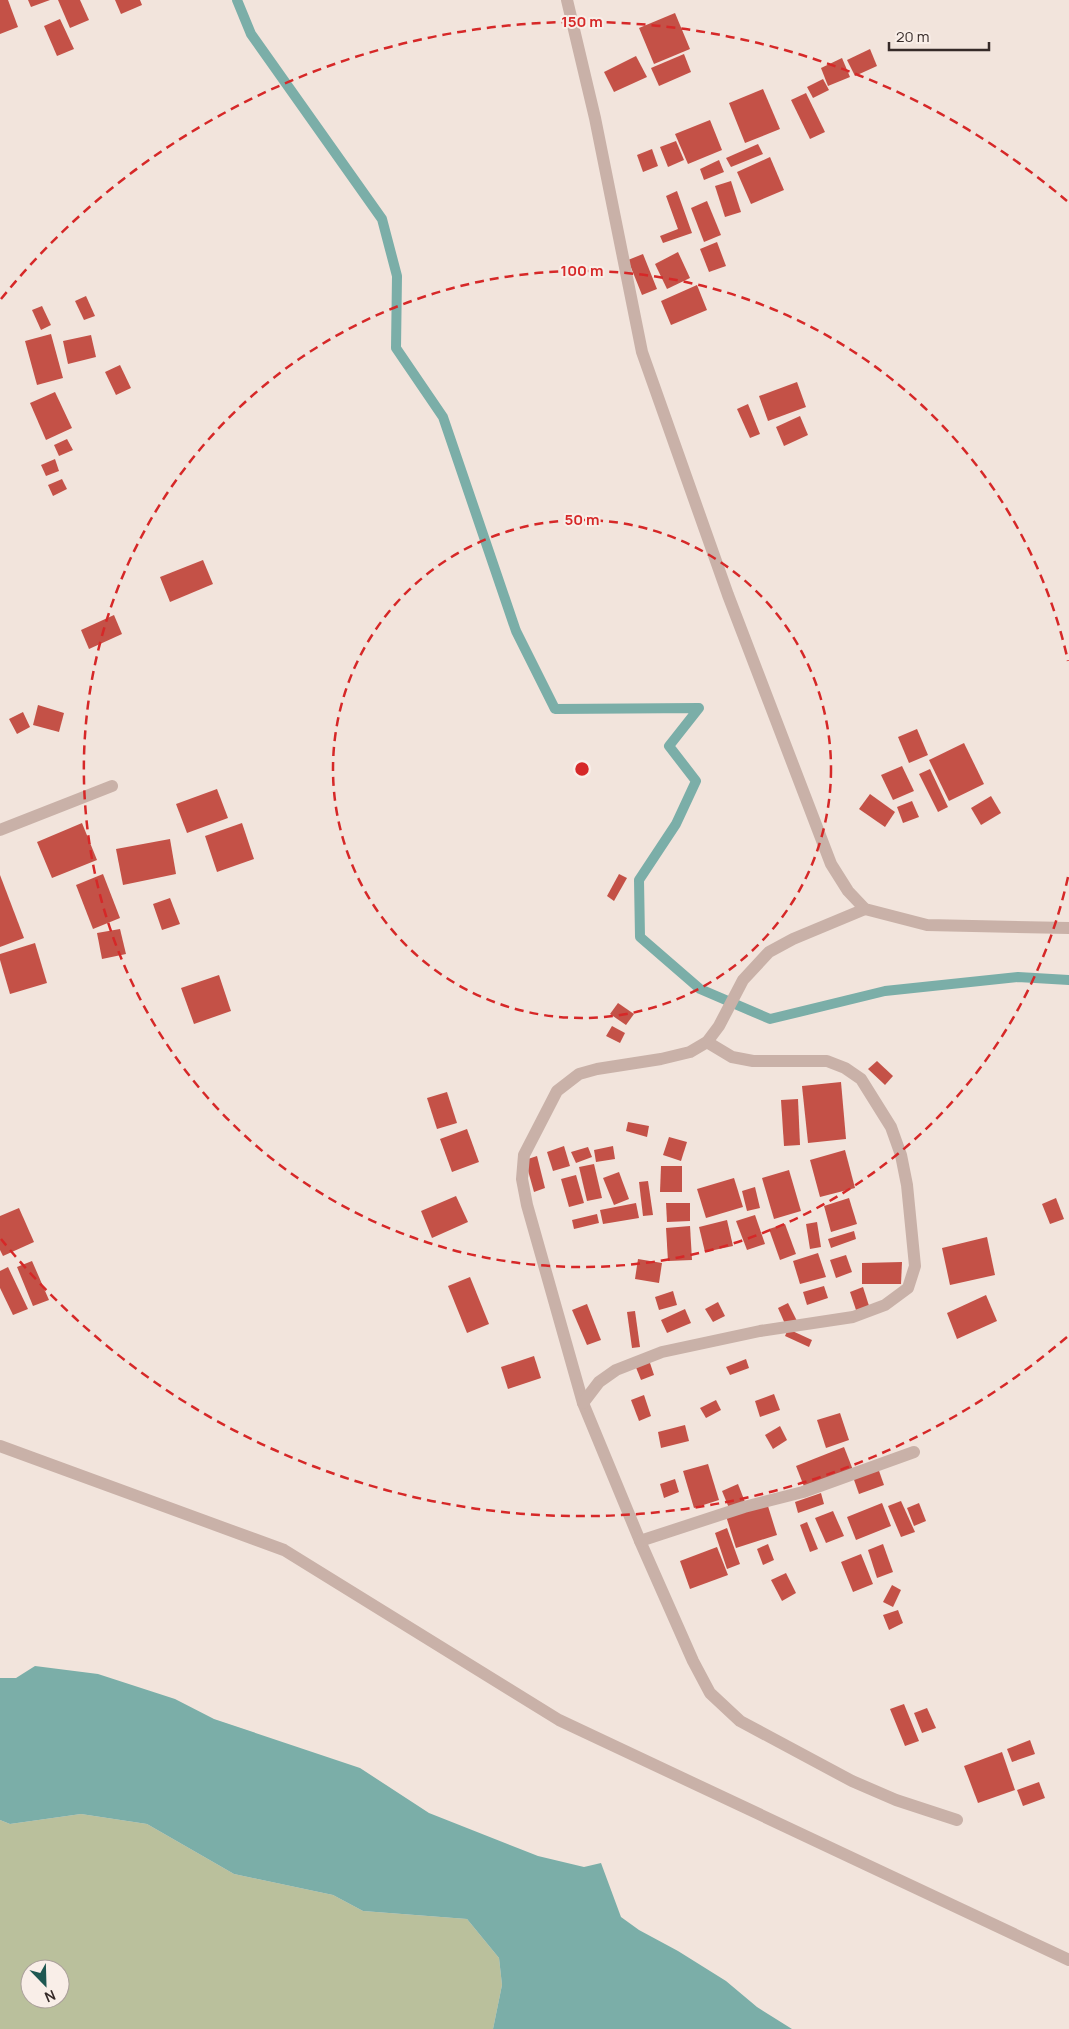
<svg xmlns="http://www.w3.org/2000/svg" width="1069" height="2029" font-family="Manrope,sans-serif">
<rect width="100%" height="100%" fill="#f2e4dc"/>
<path fill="#bac09c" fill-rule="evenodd" d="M81,1814L147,1824L234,1874L333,1895L363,1911L467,1919L499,1958L502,1985L493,2029H0V1820L10,1824ZM30,1969H60V1999H30Z"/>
<path fill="#7baea8" d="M35,1666L98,1674L175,1699L214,1719L360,1768L429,1813L538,1856L584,1867L601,1863L621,1917L639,1930L678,1951L726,1981L757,2007L792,2029H493L502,1985L499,1958L467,1919L363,1911L333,1895L234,1874L147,1824L81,1814L10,1824L0,1820V1678H16Z"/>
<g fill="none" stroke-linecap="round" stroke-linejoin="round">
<path stroke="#7baea8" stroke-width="10" d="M237,0L251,34L382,219L397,276L396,348L443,417L516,631L555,709L699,708L669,746L696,781L676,824L639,880L640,937L700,989L770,1019L885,991L1018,977L1069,980"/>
</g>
<g fill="#c45147">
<path d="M0,0H8L18,27L0,34Z"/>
<path d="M28,0H50L31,7Z"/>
<path d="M58,0H80L89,20L70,28Z"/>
<path d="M115,0H140L142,5L121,14Z"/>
<path d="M675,13L690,49L654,64L639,28Z"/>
<path d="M60,19L74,49L57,56L44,26Z"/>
<path d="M870,49L877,66L855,76L847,60Z"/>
<path d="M684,54L691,72L659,86L651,68Z"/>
<path d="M636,56L647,77L614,92L604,72Z"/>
<path d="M842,58L850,77L828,86L821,68Z"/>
<path d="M823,79L829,90L813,98L807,87Z"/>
<path d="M763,89L780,129L745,143L729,103Z"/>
<path d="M806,93L825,132L810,139L791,100Z"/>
<path d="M710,120L722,150L688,164L675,134Z"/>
<path d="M676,141L684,160L668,167L660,147Z"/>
<path d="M758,144L763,154L731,167L726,158Z"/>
<path d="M652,149L658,166L643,172L637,155Z"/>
<path d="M770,157L784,190L751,204L737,172Z"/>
<path d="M719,160L724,172L704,180L700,169Z"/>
<path d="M731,181L741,212L725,217L715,186Z"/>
<path d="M677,191L692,233L663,243L660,236L678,229L666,196Z"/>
<path d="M707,201L721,235L704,242L691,208Z"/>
<path d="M717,242L726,266L709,272L700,249Z"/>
<path d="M678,252L690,278L667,289L655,264Z"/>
<path d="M643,254L657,289L642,295L628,260Z"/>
<path d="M697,285L707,310L671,325L661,301Z"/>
<path d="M86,296L95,316L84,320L75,301Z"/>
<path d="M42,306L51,325L41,330L32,310Z"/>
<path d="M51,334L63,378L37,385L25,341Z"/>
<path d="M91,335L96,357L68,364L63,341Z"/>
<path d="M120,365L131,388L116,395L105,372Z"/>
<path d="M797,382L806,407L768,421L759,396Z"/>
<path d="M55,392L72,428L46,440L30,403Z"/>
<path d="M748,404L760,434L750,438L737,409Z"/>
<path d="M800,416L808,435L784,446L776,427Z"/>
<path d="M67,439L73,450L59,456L54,445Z"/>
<path d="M55,459L59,471L46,476L41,465Z"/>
<path d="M62,479L67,489L53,496L48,485Z"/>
<path d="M203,560L213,584L170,602L160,577Z"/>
<path d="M114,615L122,634L89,649L81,630Z"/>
<path d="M38,705L64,713L59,732L33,725Z"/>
<path d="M23,712L30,727L17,734L9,719Z"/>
<path d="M917,729L928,755L909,763L898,737Z"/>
<path d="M964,743L984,784L949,801L929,760Z"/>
<path d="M902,766L914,791L893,800L881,775Z"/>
<path d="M930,769L948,807L938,812L919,774Z"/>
<path d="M217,789L228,818L187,833L176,804Z"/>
<path d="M870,794L895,812L885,827L859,809Z"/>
<path d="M991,796L1001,813L981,825L971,808Z"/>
<path d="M912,801L919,817L903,823L897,807Z"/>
<path d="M82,823L97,860L52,878L37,842Z"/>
<path d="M242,823L254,859L217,872L205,836Z"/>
<path d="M170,839L176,874L123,885L116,849Z"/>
<path d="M103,874L120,918L93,929L76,885Z"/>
<path d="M619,874L627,878L614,901L607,896Z"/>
<path d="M0,875L24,938L0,947Z"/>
<path d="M170,898L180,924L162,930L153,904Z"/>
<path d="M120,929L126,954L102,959L97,933Z"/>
<path d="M35,943L47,983L10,994L0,960V954Z"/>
<path d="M219,975L231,1011L194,1024L181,988Z"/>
<path d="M618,1003L634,1014L626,1025L610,1014Z"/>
<path d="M612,1026L625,1033L620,1043L606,1036Z"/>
<path d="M877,1061L893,1076L885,1085L868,1069Z"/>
<path d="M841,1082L846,1139L808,1143L802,1086Z"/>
<path d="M447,1092L457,1123L437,1129L427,1098Z"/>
<path d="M798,1099L800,1145L784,1146L781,1100Z"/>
<path d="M628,1122L649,1126L647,1137L626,1131Z"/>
<path d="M467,1129L479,1162L452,1172L440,1139Z"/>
<path d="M669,1137L687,1142L681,1161L663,1155Z"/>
<path d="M564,1146L570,1166L553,1171L547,1152Z"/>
<path d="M613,1146L615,1159L596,1162L594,1150Z"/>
<path d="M588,1147L592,1157L576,1163L571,1152Z"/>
<path d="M845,1150L855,1188L820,1197L810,1160Z"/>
<path d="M537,1156L545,1188L534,1192L525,1160Z"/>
<path d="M594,1164L602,1198L587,1201L579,1167Z"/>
<path d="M661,1166H682V1192H660Z"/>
<path d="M789,1170L801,1211L774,1219L762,1178Z"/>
<path d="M619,1172L629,1199L614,1205L603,1178Z"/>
<path d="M576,1175L584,1203L569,1207L561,1179Z"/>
<path d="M734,1178L743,1207L706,1218L697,1189Z"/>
<path d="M648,1181L653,1215L643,1216L639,1182Z"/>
<path d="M755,1187L760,1208L747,1211L742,1191Z"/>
<path d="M456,1196L468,1222L432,1238L421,1211Z"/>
<path d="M849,1198L857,1224L831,1232L824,1206Z"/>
<path d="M1056,1198L1064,1219L1050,1224L1042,1204Z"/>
<path d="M636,1203L639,1218L603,1224L600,1210Z"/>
<path d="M666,1203H690V1221L667,1222Z"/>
<path d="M19,1208L34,1242L3,1256L0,1250V1216Z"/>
<path d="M597,1214L599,1223L574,1229L572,1220Z"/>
<path d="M755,1215L765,1244L747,1250L736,1221Z"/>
<path d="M727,1220L733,1246L705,1252L699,1227Z"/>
<path d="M817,1222L821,1247L810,1249L806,1224Z"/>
<path d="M785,1224L796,1254L780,1260L769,1229Z"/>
<path d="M690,1226L692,1260L668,1261L666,1228Z"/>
<path d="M854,1231L856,1239L831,1248L828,1239Z"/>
<path d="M987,1237L995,1275L950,1285L942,1248Z"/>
<path d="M818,1253L826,1277L800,1284L793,1261Z"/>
<path d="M846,1255L852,1272L836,1278L830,1260Z"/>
<path d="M638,1259L662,1263L659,1283L635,1279Z"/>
<path d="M32,1261L49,1300L33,1306L17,1267Z"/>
<path d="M902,1262L901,1284H862V1263Z"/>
<path d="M8,1267L28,1309L13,1315L0,1288V1271Z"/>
<path d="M470,1277L489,1324L467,1333L448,1286Z"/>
<path d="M824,1286L828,1298L807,1305L803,1292Z"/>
<path d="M863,1287L870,1309L857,1313L850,1292Z"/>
<path d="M673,1291L677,1305L659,1310L655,1297Z"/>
<path d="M986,1295L997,1321L957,1339L947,1313Z"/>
<path d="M718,1302L725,1316L713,1322L705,1309Z"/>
<path d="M788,1303L797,1321L786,1326L778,1308Z"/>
<path d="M587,1304L601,1340L587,1345L572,1310Z"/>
<path d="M685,1309L691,1323L667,1333L661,1320Z"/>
<path d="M635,1311L640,1347L632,1348L627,1312Z"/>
<path d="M788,1329L812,1340L809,1347L785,1336Z"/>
<path d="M534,1356L541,1378L508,1389L501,1367Z"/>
<path d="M746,1359L749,1368L730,1375L726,1367Z"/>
<path d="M649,1360L654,1375L641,1380L635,1365Z"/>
<path d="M774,1394L780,1410L760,1417L755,1401Z"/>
<path d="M644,1395L651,1416L639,1421L631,1400Z"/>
<path d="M716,1400L721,1410L706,1418L700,1408Z"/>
<path d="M840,1413L849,1440L826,1448L817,1420Z"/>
<path d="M685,1425L689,1441L661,1448L658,1432Z"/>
<path d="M780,1426L787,1440L773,1449L765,1435Z"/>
<path d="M844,1447L853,1470L805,1489L796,1466Z"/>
<path d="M708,1464L719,1500L694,1508L683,1471Z"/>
<path d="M878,1468L884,1485L859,1494L853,1477Z"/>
<path d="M675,1479L679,1492L664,1498L660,1484Z"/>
<path d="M738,1484L745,1502L729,1508L722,1491Z"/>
<path d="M821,1493L824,1504L798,1513L795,1502Z"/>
<path d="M901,1501L915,1532L901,1537L888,1506Z"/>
<path d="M767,1503L777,1535L736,1548L726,1516Z"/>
<path d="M882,1503L891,1526L856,1540L847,1517Z"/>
<path d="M919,1503L926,1521L914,1526L907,1508Z"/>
<path d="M833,1511L844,1536L826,1543L815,1518Z"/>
<path d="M807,1522L818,1549L810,1552L800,1525Z"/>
<path d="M727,1528L740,1564L727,1569L715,1533Z"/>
<path d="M768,1544L774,1560L763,1565L757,1549Z"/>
<path d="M883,1544L893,1572L877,1578L868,1550Z"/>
<path d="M717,1547L728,1575L690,1589L680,1561Z"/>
<path d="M861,1554L873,1584L853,1592L841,1562Z"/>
<path d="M786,1573L796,1593L782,1601L771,1580Z"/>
<path d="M892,1585L901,1590L893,1607L883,1602Z"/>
<path d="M898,1610L903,1623L889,1630L883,1615Z"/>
<path d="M904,1704L919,1741L905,1746L890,1709Z"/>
<path d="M927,1708L936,1728L922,1733L914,1713Z"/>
<path d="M1030,1740L1035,1754L1012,1762L1007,1749Z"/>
<path d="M1002,1752L1015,1790L978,1803L964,1766Z"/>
<path d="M1039,1782L1045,1798L1023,1806L1017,1790Z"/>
</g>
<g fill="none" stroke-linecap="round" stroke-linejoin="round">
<g stroke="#c9b1a8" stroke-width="12">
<path d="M567,0L595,118L642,352L728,595L831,864L848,891L865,909L927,925L1069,928"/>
<path d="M0,830L112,786"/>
<path d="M865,909L793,939L769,952L743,980L719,1026L707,1042L690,1052L661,1059L597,1069L579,1074L557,1091L524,1155L522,1179L527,1205L583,1403L640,1541L693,1661L710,1693L740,1721L852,1781L896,1800L957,1820"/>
<path d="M583,1403L599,1382L616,1370L662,1352L760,1331L853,1317L885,1305L908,1288L915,1266L907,1185L901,1155L891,1127L861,1079L845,1068L827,1061H753L732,1057L707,1042"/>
<path d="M0,1446L284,1550L559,1720L1069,1960"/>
<path d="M640,1541L744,1507L803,1492L914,1452"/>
</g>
</g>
<g fill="none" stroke="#d62828" stroke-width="2.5" stroke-dasharray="9 6">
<circle cx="582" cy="769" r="249"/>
<path d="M1068 877A498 498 0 1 1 1068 661"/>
<path d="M1067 1337A747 747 0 0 1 1 1239M1 299A747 747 0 0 1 1067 201"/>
</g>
<circle cx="582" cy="769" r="8" fill="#d62828" stroke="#f9eee8" stroke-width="2.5"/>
<g font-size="15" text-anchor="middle" font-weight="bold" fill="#d62828" stroke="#f9eee8" stroke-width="4" stroke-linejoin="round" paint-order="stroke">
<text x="582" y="27">150 m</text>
<text x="582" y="276">100 m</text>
<text x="582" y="525">50 m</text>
</g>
<g transform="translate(45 1984) rotate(157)"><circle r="24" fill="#f9eee8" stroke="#aba09b"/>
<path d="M0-4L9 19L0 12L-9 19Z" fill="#1e5751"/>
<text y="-8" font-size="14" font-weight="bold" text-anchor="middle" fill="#362a28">N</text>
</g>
<path d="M889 42v8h100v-8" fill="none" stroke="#362a28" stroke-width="2.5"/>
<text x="896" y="42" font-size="15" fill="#362a28" stroke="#f9eee8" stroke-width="4" paint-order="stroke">20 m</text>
</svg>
